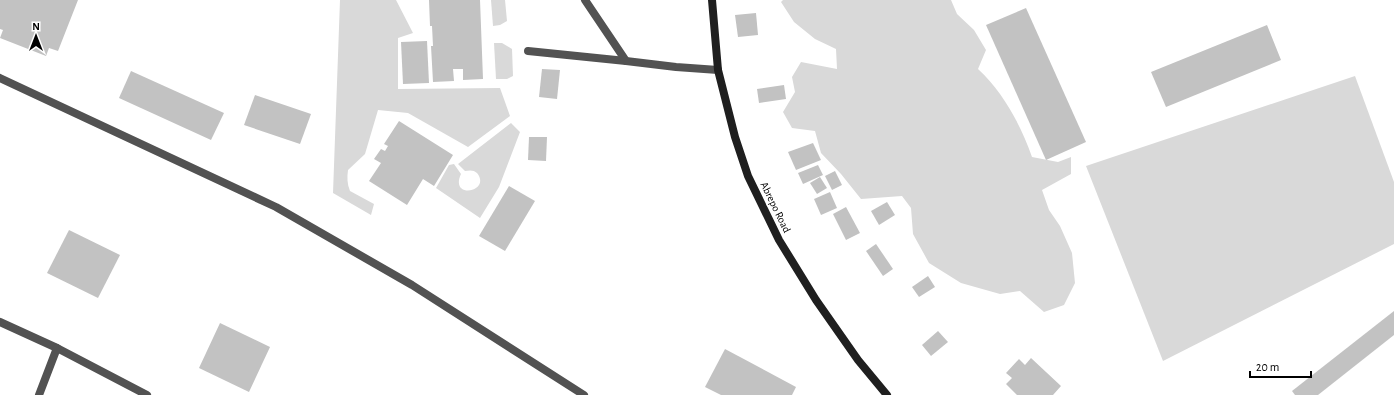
<svg xmlns="http://www.w3.org/2000/svg" width="1394" height="395" font-family="'Alegreya Sans',sans-serif">
<rect width="100%" height="100%" fill="#fff"/>
<g fill="#d9d9d9">
<path d="M340,0H396L413,33L398,38V89L500,88L510,116L468,147L408,113L378,110L365,154L348,170C347,177 347,184 350,191L374,204L371,215L333,193Z"/>
<path d="M491,0H505L507,21L500,25L493,26Z"/>
<path d="M783,0H951L957,14L974,30L986,50L978,69C1003,92 1021,125 1032,157L1058,162L1071,157V174L1042,190L1049,210L1060,226L1072,253L1075,283L1064,305L1044,312L1020,291L1000,294L961,283L929,263L913,234L911,208L902,196L861,199L841,174L821,153L815,131L792,128L783,112L795,92L792,77L801,62L837,69L836,49L815,39L794,22L781,2Z"/>
<path d="M494,43H502L512,49L513,76L507,79H496Z"/>
<path d="M1355,76L1394,182V244L1163,361L1086,166Z"/>
<path d="M511,123L520,132L499,187L480,218L436,188L449,165L454,164L461,174C449,200 492,192 477,173C474,170 470,170 465,171L458,164Z"/>
</g>
<g fill="#c2c2c2">
<path d="M0,0H78L58,51L49,48L46,56L0,38L3,30L0,29Z"/>
<path d="M429,0H480L483,79L463,80V69H453L454,81L433,82L431,46H433L432,26H430Z"/>
<path d="M1026,8L1086,142L1046,160L986,25Z"/>
<path d="M756,13L758,35L738,37L735,15Z"/>
<path d="M1267,25L1281,60L1166,107L1151,72Z"/>
<path d="M427,41L429,83L403,84L401,42Z"/>
<path d="M542,69L560,70L557,99L539,97Z"/>
<path d="M131,71L224,113L211,140L119,98Z"/>
<path d="M784,85L786,99L759,103L757,89Z"/>
<path d="M255,95L311,114L300,144L244,125Z"/>
<path d="M399,121L453,155L434,186L423,179L407,205L369,181L381,163L374,159L381,149L385,151L388,146L384,144Z"/>
<path d="M529,137H547L546,161L528,160Z"/>
<path d="M813,143L821,160L796,170L788,152Z"/>
<path d="M818,165L823,175L803,184L798,173Z"/>
<path d="M835,171L842,185L832,190L825,176Z"/>
<path d="M820,177L827,188L817,194L810,183Z"/>
<path d="M509,186L535,201L505,251L479,236Z"/>
<path d="M830,192L837,208L821,215L814,199Z"/>
<path d="M887,202L895,215L879,225L871,211Z"/>
<path d="M846,207L860,233L846,240L833,214Z"/>
<path d="M69,230L120,255L98,298L47,273Z"/>
<path d="M876,244L893,269L883,276L866,251Z"/>
<path d="M928,276L935,287L919,297L912,287Z"/>
<path d="M1394,311V335L1318,395H1295L1292,391Z"/>
<path d="M220,323L270,347L249,392L199,368Z"/>
<path d="M938,331L948,342L931,356L922,345Z"/>
<path d="M725,349L796,387L792,395H721L705,387Z"/>
<path d="M1031,358L1061,386L1053,395H1017L1006,384L1012,378L1006,373L1019,359L1025,365Z"/>
</g>
<g fill="none" stroke-linecap="round" stroke-linejoin="round">
<path stroke="#525252" stroke-width="8" d="M528,51L626,61"/>
<g stroke="#525252" stroke-width="8">
<path d="M585,0L626,61L676,67L718,70"/>
<path d="M0,78L276,207L412,285L584,395"/>
<path d="M0,322L57,348L147,395"/>
<path d="M39,395L57,348"/>
</g>
<path stroke="#1f1f1f" stroke-width="8" d="M712,0L718,70L735,137L748,176L779,240L816,300L858,360L887,395"/>
</g>
<g text-anchor="middle" stroke-width="3" stroke-linejoin="round" paint-order="stroke">
<g font-size="11" fill="#000" stroke="#fff">
<text transform="translate(776 207) rotate(64)" y="4">Abrepo Road</text>
</g>
</g>
<g transform="translate(36 36)" stroke="#ffffff" stroke-width="3" paint-order="stroke">
<path d="M0-3L7 15L0 10L-7 15Z" fill="#000000"/>
<text y="-6" font-size="11" font-weight="bold" text-anchor="middle" fill="#000000">N</text>
</g>
<path d="M1250 371v6h61v-6" fill="none" stroke="#000000" stroke-width="2"/>
<text x="1256" y="371" font-size="12" fill="#000000" stroke="#ffffff" stroke-width="3" paint-order="stroke">20 m</text>
</svg>
